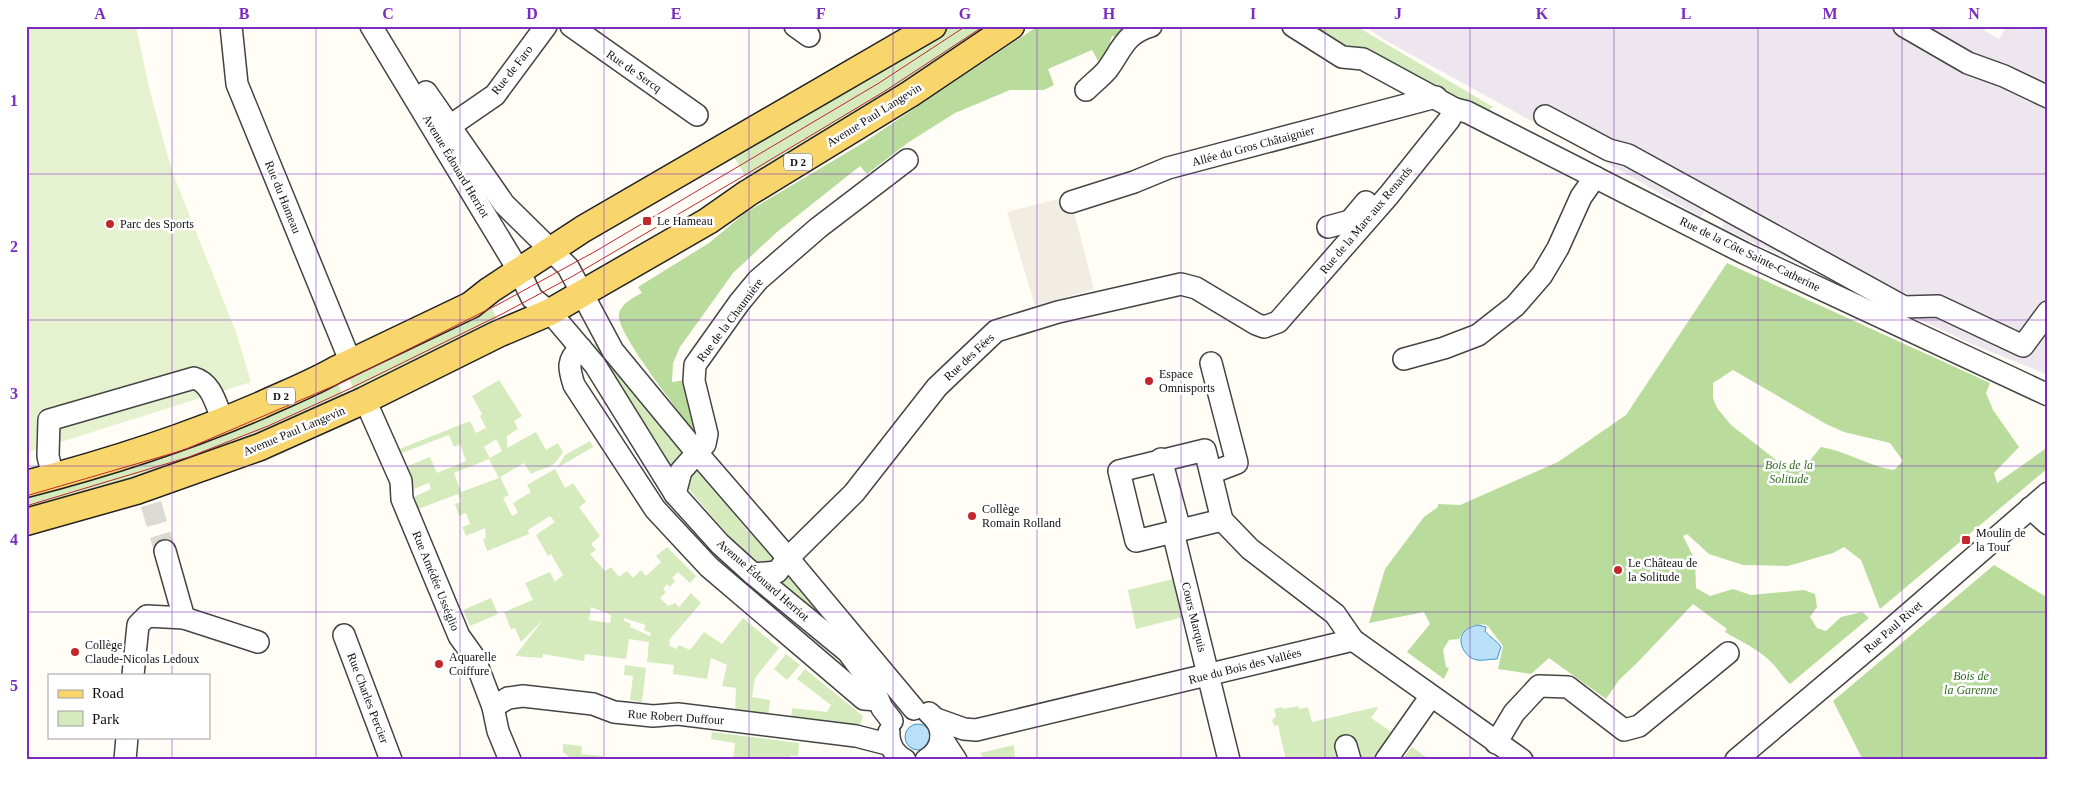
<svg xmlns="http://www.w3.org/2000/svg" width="2074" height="786" font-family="'Times New Roman',serif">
<rect width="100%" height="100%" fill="#fffdf5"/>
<path fill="#eee6ef" d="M1365,26H1977L1999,39L2007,26H2048V375L1972,344L1722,228L1724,221L1715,216L1705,211L1701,217L1602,160L1383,39Z"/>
<g fill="#d5ebbd" fill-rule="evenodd">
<path d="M948,26H999L752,187L732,154L743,150Z"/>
<path d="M1307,26H1356L1493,107L1485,113L1354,51Z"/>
<path d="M487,299L500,325L357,396L345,370Z"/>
<path d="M597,342L687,452L673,469L590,346Z"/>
<path d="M334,375L346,401L280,431L26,515V489Z"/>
<path d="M499,380L522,416L514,421L518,429L507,436V448L536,432L546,450L558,443L563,452C549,473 549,464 531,474L524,463L500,477L509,495L503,498L512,516L518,513L513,503L531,492L527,485L555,469L565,488L573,483L586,502L579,507L600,536L591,544L596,550L590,554L605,571L611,567L619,577L627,571L633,578L641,570L646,576L661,562L656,556L667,547L696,576L690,583L678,572L672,578L675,581L670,587L667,584L663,589L666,592L660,598L668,606L675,603L679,607L691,593L701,603L669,640L670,646L676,649L679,645L690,650L704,632L722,644L743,618L779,648L755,678L752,697L770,700L768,718L735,713L736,688L722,686L727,665L711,658L707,679L673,674L674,665L647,662L649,642L629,639L626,659L585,654L584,661L543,654L542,658L515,656L543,620L521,642L515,628L511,629L504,612L533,600L525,583L550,572L555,582L563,575L551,554L548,556L536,535L555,522L550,516L528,530L529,534L487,551L483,539L486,538L485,528L466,536L462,527L470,524L466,513L459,516L455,504L461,502L458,494L418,509L414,497L431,489L429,483L414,489L405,467L430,457L437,473L466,461L460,444L454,447L449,435L399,454L397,450L470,421L476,433L486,428L480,416L482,414L472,396ZM496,439L502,451L490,458L484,447ZM489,459L499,478L461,492L454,473ZM591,607L611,615L610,623L589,620ZM624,618L646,625L644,630L651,633L650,636L630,627L631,624L624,621Z"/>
<path d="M590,441L593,447L557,468L565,455Z"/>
<path d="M693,470L701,474L748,531L778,558L765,569L736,544L686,486Z"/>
<path d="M790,572L835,629L779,582Z"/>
<path d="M1173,579L1183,617L1136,629L1128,590Z"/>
<path d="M491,598L498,614L470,626L463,610Z"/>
<path d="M786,654L800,665L787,680L774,669Z"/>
<path d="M625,665L646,668L642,702L630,700L633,676L624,675Z"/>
<path d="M805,669L863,716L859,729L791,721L792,708L827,712L831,705L797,679Z"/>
<path d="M1298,706L1299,709L1308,707L1312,722L1376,707L1378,708L1371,718L1393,733L1375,760H1286L1278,725L1274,726L1272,720L1276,716L1274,709L1282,707L1283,709Z"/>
<path d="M712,732L799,743L798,756H790V760H733L735,743L711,739Z"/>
<path d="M563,744L582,746L581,754L602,756V760H573L563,752Z"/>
<path d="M1014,745L1015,760H986L980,753Z"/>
<path d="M1412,747L1430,760H1402Z"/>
</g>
<g fill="#b9dc9c" fill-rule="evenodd">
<path d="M1038,26H1123L1124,30L1118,37L1112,36L1105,58L1098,61L1092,50L1048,69L1054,85L1044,90H1010L955,113L909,142L867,174L860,166L777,232L733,273L680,347L673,363L672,382L686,380L700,423L694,432C681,413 614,331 619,313C622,303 634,297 642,293L638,287L709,243L745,213L863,143Z"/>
<path d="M1727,263L1990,383L1986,393L1993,410L2019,447L1994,473L1997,483L2048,447V468L1880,609L1861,560L1844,547L1833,553L1788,566L1743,565L1709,554L1687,534L1683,536L1695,560L1696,588L1710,596L1733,589L1751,595L1804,590L1815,594L1817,607L1810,617L1817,628L1826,631L1841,617L1862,612L1869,618L1790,684C1783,678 1779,670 1772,663C1760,650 1740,641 1725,632L1727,629L1693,604L1637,663L1619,680L1606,699L1549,658L1531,674L1498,669L1503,646L1487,625C1473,623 1465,627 1459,639L1449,640L1443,650L1446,667L1449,668L1444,679L1407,652L1430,624L1424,612L1369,623L1385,569L1424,517L1438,507V504L1460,505L1558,462L1626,415ZM1733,370L1826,424L1844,432L1890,443L1903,461L1894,470C1868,466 1846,451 1821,447L1803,469L1780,463L1731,425L1717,408L1713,398V383Z"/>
<path d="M1994,565L2048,598V760H1863L1833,701Z"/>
</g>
<path fill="#e6f2cf" d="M26,26H136L150,92L172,171L237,335L251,382L26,453Z"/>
<path fill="#f1ede2" d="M1070,196L1094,289L1035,306L1007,212Z"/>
<g fill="#b9e0f7" stroke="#3f96cf">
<path d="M1478,625L1486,627L1485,631C1490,638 1497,640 1501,647L1497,659C1490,659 1482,661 1477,660C1465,658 1456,641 1464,632C1467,628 1473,626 1478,625Z"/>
<circle cx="918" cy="737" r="13"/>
</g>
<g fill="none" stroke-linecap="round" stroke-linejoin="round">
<path stroke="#dbdad3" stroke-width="21" stroke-dasharray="21 11" stroke-linecap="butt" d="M151,504L165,551"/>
<g stroke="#444" stroke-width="24">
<g id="minor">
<path d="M231,26L237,84L351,363"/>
<path d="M371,26L519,271L532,298L550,312L595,365L675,494L720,544L753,574L848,652L871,683L882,708L892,721"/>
<path d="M571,26L697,115"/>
<path d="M795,26L809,36"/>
<path d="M1293,26L1342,57L1363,59L1455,109L1467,112L1744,253L2048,395"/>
<path d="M1904,26L1968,63L2004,76L2048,97"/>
<path d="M1086,90C1093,83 1101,77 1107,70C1122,50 1124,34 1151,26"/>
<path d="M426,92L504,204L568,267L613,351L698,454L788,558L914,709"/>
<path d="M1545,116L1609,150L1628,155L1904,307L1938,306L2023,346L2048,312"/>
<path d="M437,120L450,126L495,95L546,26"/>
<path d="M1071,202L1134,182L1168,168L1436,97"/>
<path d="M1328,227L1350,221L1366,202"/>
<path d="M581,348C566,360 569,369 574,385L655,509L709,567L864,699L878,700"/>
<path d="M1404,359L1444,348L1478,335L1515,306L1542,275L1558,248L1581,197L1595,177"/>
<path d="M1211,363L1237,463L1211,473"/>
<path d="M365,400L401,481L402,499L459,636L474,657L493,707L498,731L510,760"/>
<path d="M1205,450L1222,520L1136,541L1119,471Z"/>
<path d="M1161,459L1180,530"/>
<path d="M53,477L48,456L49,420L194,378C212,383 216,405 223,421"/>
<path d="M675,494L681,471L705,444L707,434L694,381L695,365L739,303L758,280L818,228L907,160"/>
<path d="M2030,508L2048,524"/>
<path d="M1222,520L1250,549L1335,614L1353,640L1522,760"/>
<path d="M1173,532L1229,760"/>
<path d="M753,574L777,572L788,558L854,493L937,387L996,331L1058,312L1181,284L1196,288L1256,324L1264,327L1278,322L1389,195L1449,120L1455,109"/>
<path d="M184,618L258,642"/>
<path d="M344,635L391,760"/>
<path d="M133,675L138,625L147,616L184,618L165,551"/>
<path d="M493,707L508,698L523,696L593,704L614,712L653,716L678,714L856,736L891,745"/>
<path d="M936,719L964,729L976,730L1353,640"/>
<path d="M889,732C888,745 894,754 905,760"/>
<path d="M941,737L956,760"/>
<path d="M1496,743L1514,713L1539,686L1568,687L1624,730L1639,726L1728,653"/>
<path d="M1346,746L1350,760"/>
<path d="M125,760L127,737"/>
<path d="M926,760C945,748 946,727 929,713"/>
<path d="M1386,760L1431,696"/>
<path d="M1736,760L1875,643L2048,493"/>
</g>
</g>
<g stroke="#222" stroke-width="29">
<g id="major">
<path d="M26,484C107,463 185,438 261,405C287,393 313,383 337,369L471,305L490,290L583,229L933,26"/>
<path d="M26,522L136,491L260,447L365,400L498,334L550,312L708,221L748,193L910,94L1011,26"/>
</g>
</g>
<use href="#minor" stroke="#fff" stroke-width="21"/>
<use href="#major" stroke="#f9d66b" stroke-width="26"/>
<g stroke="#c4262e" stroke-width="1">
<path d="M26,496L184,450L343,382L497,305L596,251L734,169L879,83L966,26"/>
<path d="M26,506L189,457L268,426L347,390L502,314L573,276L740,178L885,91L984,26"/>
</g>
</g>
<path fill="none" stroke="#7b2cbf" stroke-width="1" stroke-opacity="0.55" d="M172,26V675M316,26V760M460,26V760M604,26V760M749,26V760M893,26V760M1037,26V760M1181,26V760M1325,26V760M1470,26V760M1614,26V760M1758,26V760M1902,26V760M26,174H2048M26,320H2048M26,466H2048M26,612H2048M172,737V760"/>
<g fill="#c4262e" stroke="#fff" stroke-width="2">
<rect x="642" y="216" width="10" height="10" rx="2.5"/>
<circle cx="110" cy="224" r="5"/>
<circle cx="1149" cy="381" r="5"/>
<circle cx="972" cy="516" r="5"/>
<rect x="1961" y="535" width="10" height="10" rx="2.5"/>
<circle cx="1618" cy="570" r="5"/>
<circle cx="75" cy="652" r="5"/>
<circle cx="439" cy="664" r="5"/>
</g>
<g text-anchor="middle" stroke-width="5" stroke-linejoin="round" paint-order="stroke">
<g fill="#fff" stroke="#585858" stroke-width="1">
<rect x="784" y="153.5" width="28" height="17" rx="4"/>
<rect x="267" y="387.5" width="28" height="17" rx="4"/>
</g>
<g font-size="11" font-weight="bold" fill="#111">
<text x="798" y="166">D 2</text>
<text x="281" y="400">D 2</text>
</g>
<g font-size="12" fill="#111" stroke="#fff">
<text transform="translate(512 70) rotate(-52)" y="4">Rue de Faro</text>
<text transform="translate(634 71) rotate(35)" y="4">Rue de Sercq</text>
<text transform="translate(874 115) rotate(-32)" y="4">Avenue Paul Langevin</text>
<text transform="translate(1253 146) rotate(-15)" y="4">Allée du Gros Châtaignier</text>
<text transform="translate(456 166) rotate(59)" y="4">Avenue Édouard Herriot</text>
<text transform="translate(283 197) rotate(68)" y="4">Rue du Hameau</text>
<text transform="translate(1366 220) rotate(-50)" y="4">Rue de la Mare aux Renards</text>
<text transform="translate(1750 254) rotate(26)" y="4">Rue de la Côte Sainte-Catherine</text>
<text transform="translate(730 320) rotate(-53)" y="4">Rue de la Chaumière</text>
<text transform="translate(969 357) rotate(-43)" y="4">Rue des Fées</text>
<text transform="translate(294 431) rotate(-23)" y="4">Avenue Paul Langevin</text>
<text transform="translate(763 580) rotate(41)" y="4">Avenue Édouard Herriot</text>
<text transform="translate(436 581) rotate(68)" y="4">Rue Amédée Usséglio</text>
<text transform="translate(1194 617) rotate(76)" y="4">Cours Marquis</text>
<text transform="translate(1893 627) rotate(-41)" y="4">Rue Paul Rivet</text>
<text transform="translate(1245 666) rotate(-14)" y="4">Rue du Bois des Vallées</text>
<text transform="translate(368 698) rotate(69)" y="4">Rue Charles Percier</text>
<text transform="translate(676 717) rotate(4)" y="4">Rue Robert Duffour</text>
</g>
<g font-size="12" fill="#111" stroke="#fff" text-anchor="start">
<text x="657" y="225">Le Hameau</text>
<text x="120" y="228">Parc des Sports</text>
<text x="1159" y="378">Espace<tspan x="1159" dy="14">Omnisports</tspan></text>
<text x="982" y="513">Collège<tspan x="982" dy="14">Romain Rolland</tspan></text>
<text x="1976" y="537">Moulin de<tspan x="1976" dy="14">la Tour</tspan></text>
<text x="1628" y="567">Le Château de<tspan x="1628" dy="14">la Solitude</tspan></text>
<text x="85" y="649">Collège<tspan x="85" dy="14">Claude-Nicolas Ledoux</tspan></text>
<text x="449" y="661">Aquarelle<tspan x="449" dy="14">Coiffure</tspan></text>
</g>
<g font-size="12" font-style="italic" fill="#2f6b1f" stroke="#fff">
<text x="1789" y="469">Bois de la<tspan x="1789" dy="14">Solitude</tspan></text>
<text x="1971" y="680">Bois de<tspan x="1971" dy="14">la Garenne</tspan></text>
</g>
</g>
<rect width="2074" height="786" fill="none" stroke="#ffffff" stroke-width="55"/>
<rect x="48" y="674" width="162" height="65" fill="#ffffff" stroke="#a0a0a0"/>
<rect x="58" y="690" width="25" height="8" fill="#f9d66b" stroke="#a0a0a0"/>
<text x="92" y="698" font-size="15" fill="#111111">Road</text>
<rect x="58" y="711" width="25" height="15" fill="#d5ebbd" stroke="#a0a0a0"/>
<text x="92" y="724" font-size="15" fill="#111111">Park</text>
<rect x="28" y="28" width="2018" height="730" fill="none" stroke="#7b2cbf" stroke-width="2"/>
<g font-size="16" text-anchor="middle" font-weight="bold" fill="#7b2cbf">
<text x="100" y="19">A</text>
<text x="244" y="19">B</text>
<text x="388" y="19">C</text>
<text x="532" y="19">D</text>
<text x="676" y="19">E</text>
<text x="821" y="19">F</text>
<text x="965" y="19">G</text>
<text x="1109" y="19">H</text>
<text x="1253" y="19">I</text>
<text x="1398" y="19">J</text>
<text x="1542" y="19">K</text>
<text x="1686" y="19">L</text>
<text x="1830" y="19">M</text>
<text x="1974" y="19">N</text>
<text x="14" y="106">1</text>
<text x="14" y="252">2</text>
<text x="14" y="399">3</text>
<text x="14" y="545">4</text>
<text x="14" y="691">5</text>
</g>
</svg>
